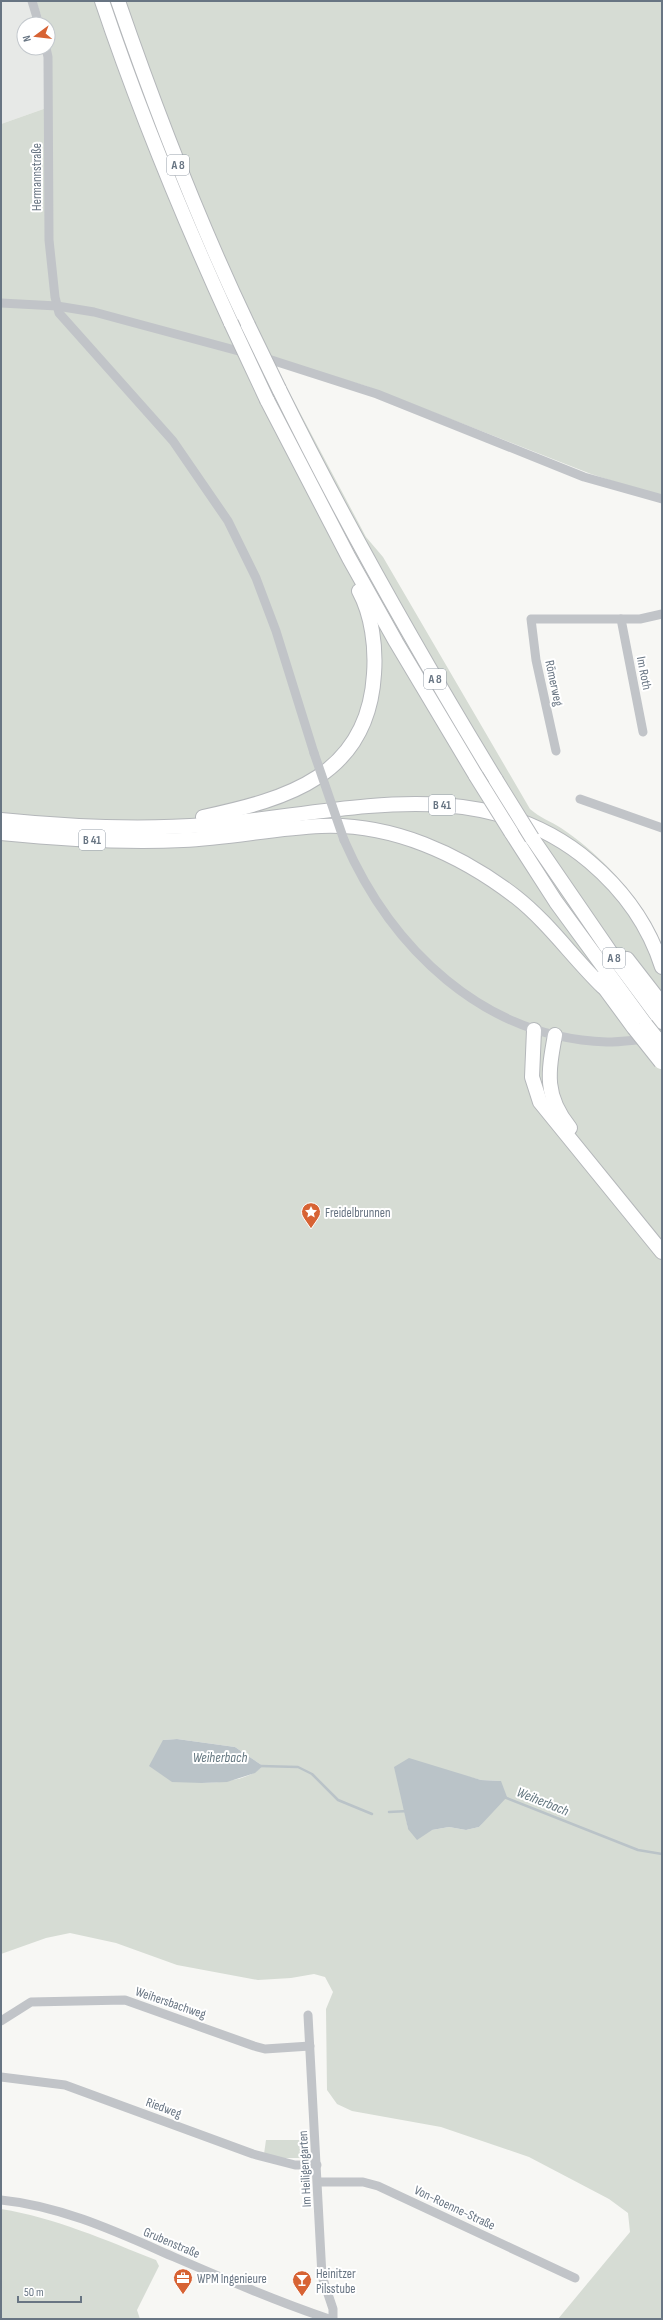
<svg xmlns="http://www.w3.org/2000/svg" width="663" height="2320" font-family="'Sofia Sans Condensed',sans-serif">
<rect width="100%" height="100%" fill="#f7f7f4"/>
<path fill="#e7e9e7" d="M1,1H36L44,24H24V48H48V39L51,56L52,106L1,124Z"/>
<g fill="#d6dcd4" fill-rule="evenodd">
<path d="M36,1H662V497L591,474L366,386L271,358L366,537L383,557L530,809C540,818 550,821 561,828C594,850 628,884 648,918C654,927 658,939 662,949V2319H558L630,2232L628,2213L609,2199L529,2157L441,2127L352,2111L337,2104L327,2090L326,2009L333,1992L325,1977L314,1974L291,1978L258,1980L177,1965L116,1943L70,1933L46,1938L1,1954V124L52,106L48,24H44ZM177,1739L235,1747L263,1766C247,1781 223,1782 202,1783L163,1740ZM446,1771L481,1780L501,1781L489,1815L479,1827L466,1830L449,1827L432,1830L408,1829L405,1812Z"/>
<path d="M266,2140H301L304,2158H279L264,2154Z"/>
<path d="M1,2209C56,2218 105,2240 156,2260L159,2266L137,2310L140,2319H1Z"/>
</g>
<g fill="#bac3c8">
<path d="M177,1739L235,1747L263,1766L255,1773L227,1782L202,1783L172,1782L149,1766L163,1740Z"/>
<path d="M409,1758L481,1780L501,1781L507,1797L479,1827L466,1830L449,1827L432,1830L417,1840L408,1829L394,1767Z"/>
</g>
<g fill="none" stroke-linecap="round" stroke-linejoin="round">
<g stroke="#bac3c8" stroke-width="2.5">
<path d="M260,1766L298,1767L312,1774L338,1800L372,1814"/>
<path d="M504,1797L638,1850L662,1854"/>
<path d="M389,1812L408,1811"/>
</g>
<g stroke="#b4b7ba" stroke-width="16">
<g id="highway">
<path d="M102,1C139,111 183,218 231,323"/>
<path d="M118,1C156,111 198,220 248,325"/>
<path d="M279,389C345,523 418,652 496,780"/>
<path d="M267,400L349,558L396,642L476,776"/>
<path d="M203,817C287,799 368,776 374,674C376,647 372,615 359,591"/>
<path d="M1,820C70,827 138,830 207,825C337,815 478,767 590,862C623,890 649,926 662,967"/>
<path d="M511,832L556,902L646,1025"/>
<path d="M1,833C61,839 122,843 183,840C229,838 275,828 321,826C392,823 460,854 516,897C549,923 573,958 603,987"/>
<path d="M532,838L613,956L662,1022"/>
<path d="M627,959L662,1004"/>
<path d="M598,979L634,1028"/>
<path d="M534,1030L532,1077L540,1102L662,1252"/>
<path d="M555,1035C548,1073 544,1096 570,1128"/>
</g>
</g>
<g stroke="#c1c4c8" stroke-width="9">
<path d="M32,1L39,24"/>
<path d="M46,48L48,57L49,240L55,297L59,313L173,441L228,521L256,578L276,631L314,753"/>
<path d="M1,303L57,306L94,312L246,353"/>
<path d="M262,357L377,394L584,477L662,499"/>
<path d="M621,619L643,732"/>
<path d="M556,751L536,660L531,619H640L662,614"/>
<path d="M580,799L662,828"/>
<path d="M344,840C391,948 483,1038 607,1042C620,1042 634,1040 647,1039"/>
<path d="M308,2015L322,2276L333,2309V2319"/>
<path d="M1,2021L31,2002L125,2000L254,2046L265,2049L310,2046"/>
<path d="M1,2077L65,2085L253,2154L295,2165H317"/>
<path d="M318,2182H363L378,2186L575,2278"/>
<path d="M1,2200C62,2206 119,2233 174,2257C225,2279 276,2301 329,2319"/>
</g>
<use href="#highway" stroke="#fff" stroke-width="14"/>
<g stroke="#b4b7ba" stroke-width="16" stroke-linecap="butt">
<g id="highway-bridge">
<path d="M231,323L267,400"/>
<path d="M248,325L279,389"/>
<path d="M476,776L511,832"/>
<path d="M496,780L532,838"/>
<path d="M646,1025L662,1045"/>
<path d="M634,1028L661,1062"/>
</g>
</g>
<path stroke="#c1c4c8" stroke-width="9" d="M314,753L344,840"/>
<use href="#highway-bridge" stroke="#fff" stroke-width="14"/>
</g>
<defs>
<g id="sight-pin" transform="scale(1)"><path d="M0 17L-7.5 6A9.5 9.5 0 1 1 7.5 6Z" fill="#d76334" stroke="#fff"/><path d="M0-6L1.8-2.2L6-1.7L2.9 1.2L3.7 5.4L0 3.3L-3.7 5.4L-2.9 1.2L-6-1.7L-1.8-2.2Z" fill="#fff"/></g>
<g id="office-pin" transform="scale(1)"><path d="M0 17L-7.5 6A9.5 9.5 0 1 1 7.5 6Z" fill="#d76334" stroke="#fff"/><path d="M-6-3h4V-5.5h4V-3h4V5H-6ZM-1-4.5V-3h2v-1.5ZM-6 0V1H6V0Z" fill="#fff"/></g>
<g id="bar-pin" transform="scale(1)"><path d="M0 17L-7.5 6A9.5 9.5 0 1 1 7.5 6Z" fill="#d76334" stroke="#fff"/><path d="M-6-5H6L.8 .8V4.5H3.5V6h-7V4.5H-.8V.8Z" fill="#fff"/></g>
</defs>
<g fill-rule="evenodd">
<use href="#sight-pin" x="311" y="1212"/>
<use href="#office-pin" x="183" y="2278"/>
<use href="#bar-pin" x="302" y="2280"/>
</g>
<g text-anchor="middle" stroke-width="4" stroke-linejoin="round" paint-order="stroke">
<g fill="#fff" stroke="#959ea8" stroke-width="1">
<rect x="167" y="155" width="22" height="20" rx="3"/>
<rect x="424" y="669" width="22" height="20" rx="3"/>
<rect x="429" y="795" width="26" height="20" rx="3"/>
<rect x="79" y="830" width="26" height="20" rx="3"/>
<rect x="603" y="948" width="22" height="20" rx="3"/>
</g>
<g font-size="12" font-weight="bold" fill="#687583">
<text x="178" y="169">A 8</text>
<text x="435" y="683">A 8</text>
<text x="442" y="809">B 41</text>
<text x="92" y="844">B 41</text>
<text x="614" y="962">A 8</text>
</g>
<g font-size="13" fill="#687583" stroke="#fff">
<text transform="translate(36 177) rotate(-90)" y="5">Hermannstraße</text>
<text transform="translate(645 673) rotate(79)" y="5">Im Roth</text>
<text transform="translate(555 683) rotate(78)" y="5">Römerweg</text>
<text transform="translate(171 2002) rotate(19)" y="5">Weihersbachweg</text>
<text transform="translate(164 2107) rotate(20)" y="5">Riedweg</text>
<text transform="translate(304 2169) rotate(-93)" y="5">Im Heiligengarten</text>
<text transform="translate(455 2207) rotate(25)" y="5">Von-Roenne-Straße</text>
<text transform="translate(172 2242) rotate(23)" y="5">Grubenstraße</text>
</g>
<g font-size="13" fill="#687583" stroke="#fff" text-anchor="start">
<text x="325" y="1217">Freidelbrunnen</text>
<text x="316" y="2278">Heinitzer<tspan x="316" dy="15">Pilsstube</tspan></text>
<text x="197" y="2283">WPM Ingenieure</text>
</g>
<g font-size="14" font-style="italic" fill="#63767f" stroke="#fff">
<text x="220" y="1762">Weiherbach</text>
<text transform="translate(543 1801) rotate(22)" y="5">Weiherbach</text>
</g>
</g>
<rect width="663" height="2320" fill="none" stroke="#687583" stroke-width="4"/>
<g transform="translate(36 36) rotate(255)"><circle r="19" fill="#ffffff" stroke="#c3c8cd"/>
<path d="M0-3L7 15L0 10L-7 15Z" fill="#d76334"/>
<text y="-6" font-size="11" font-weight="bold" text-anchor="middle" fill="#687583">N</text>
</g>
<path d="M18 2296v6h63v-6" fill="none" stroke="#687583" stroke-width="2"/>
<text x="24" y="2296" font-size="12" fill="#687583" stroke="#ffffff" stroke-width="3" paint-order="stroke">50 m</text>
</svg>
